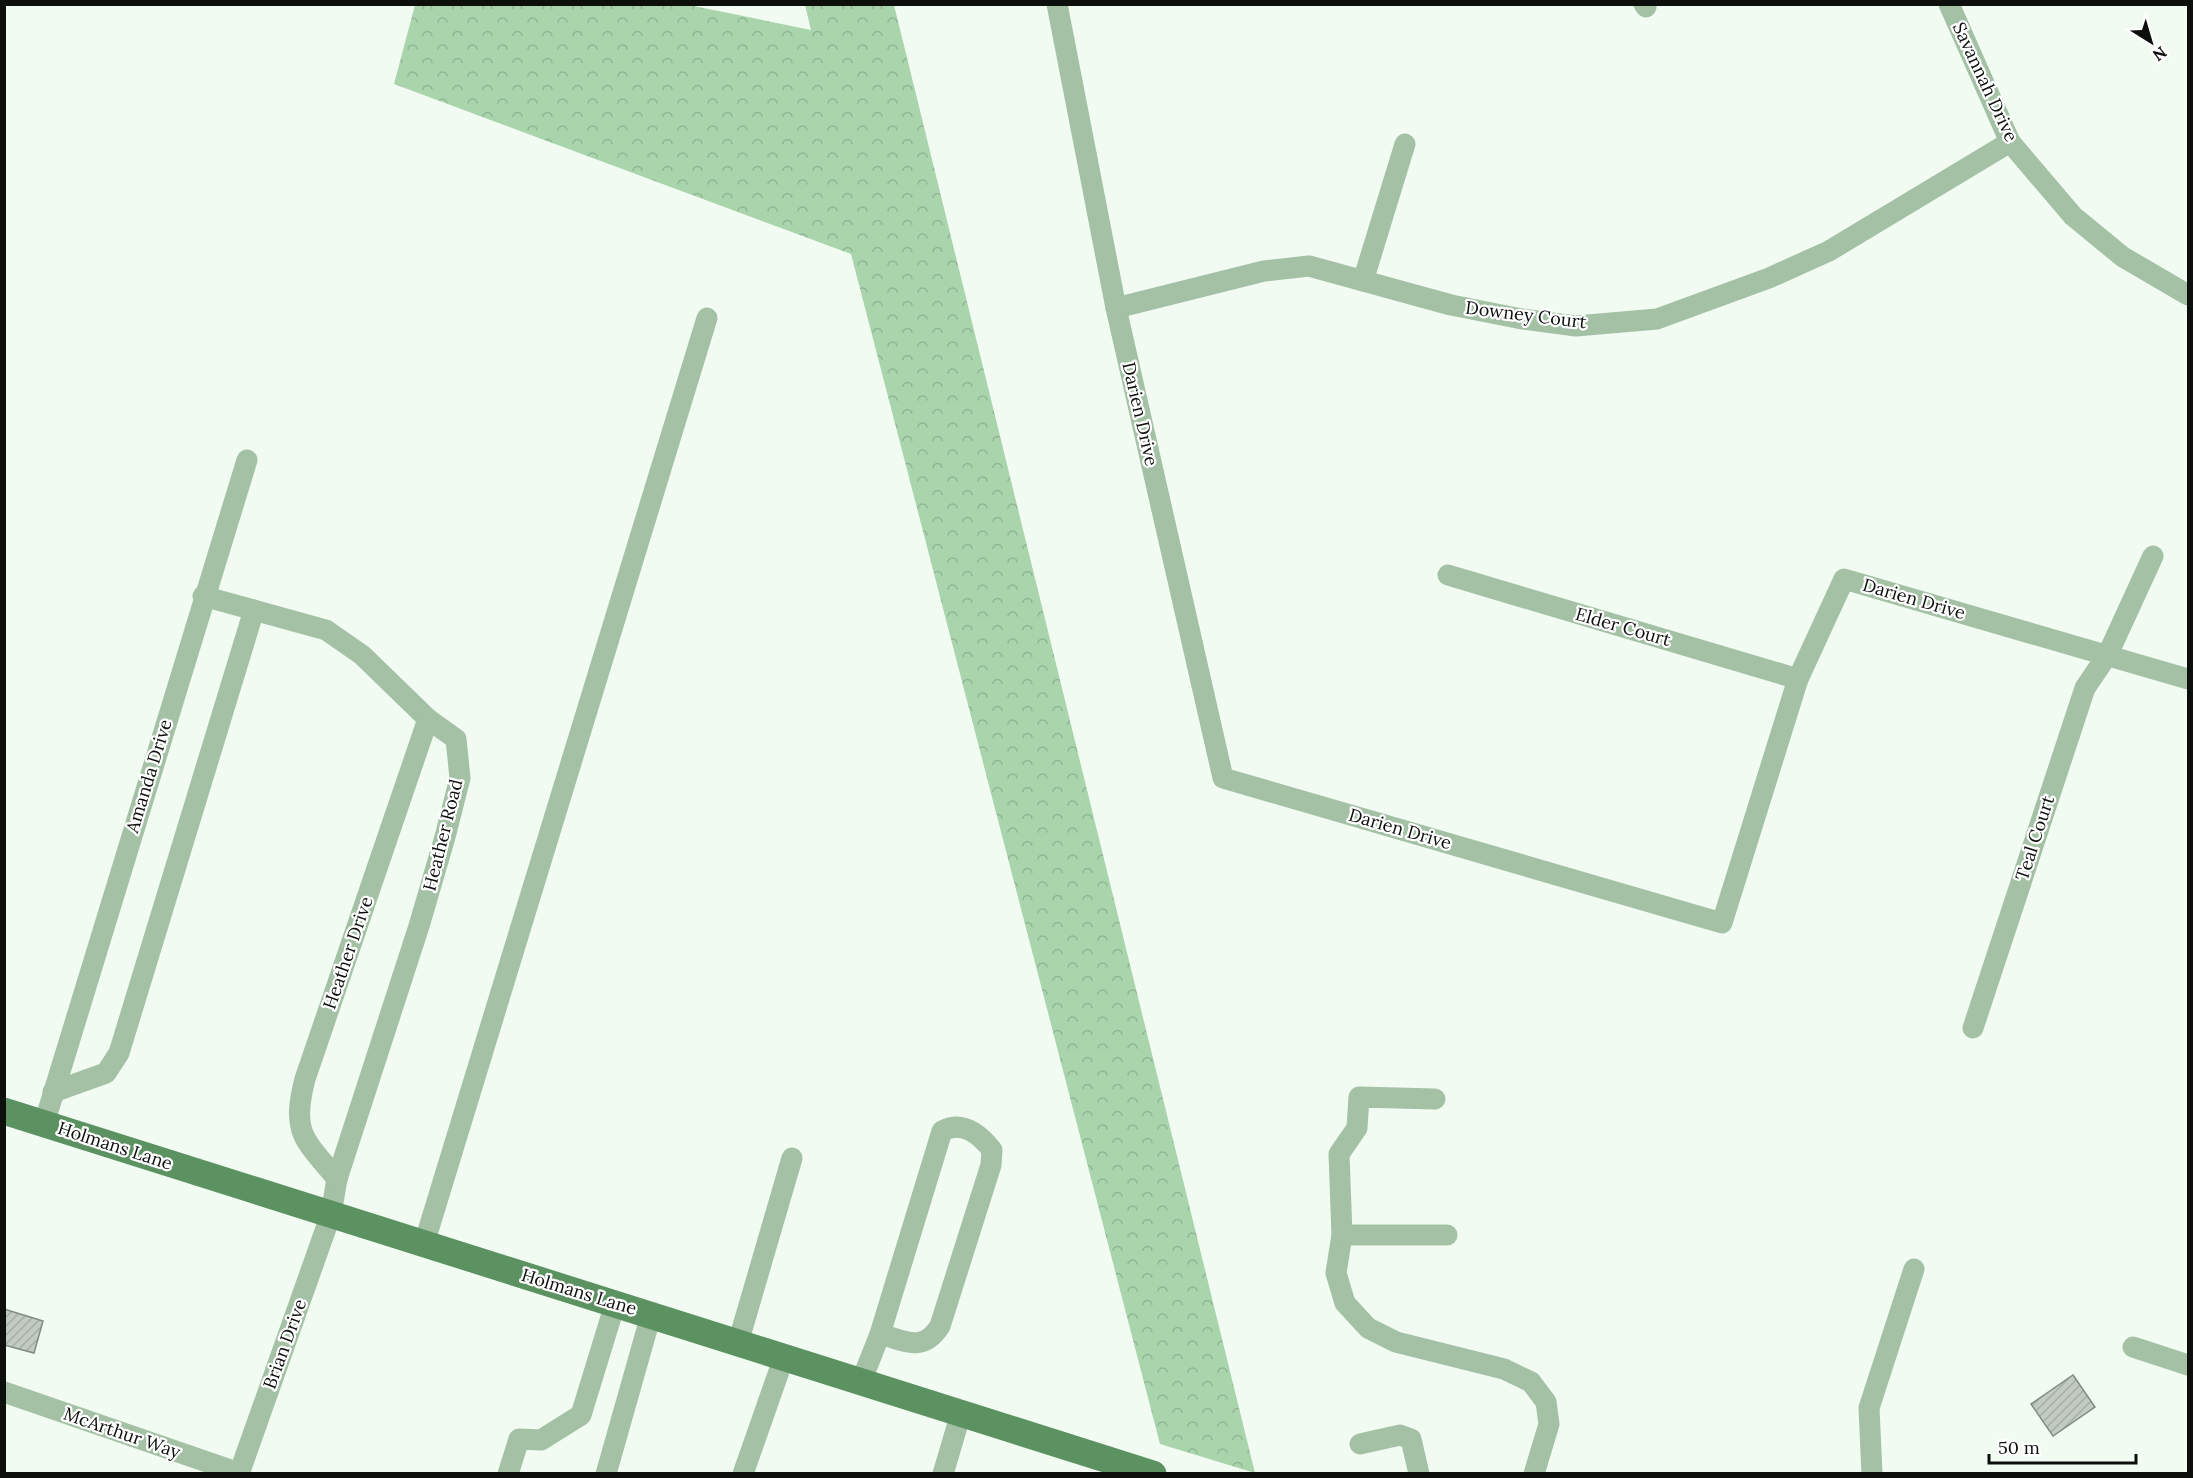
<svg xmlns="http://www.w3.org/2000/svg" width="2193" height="1478" font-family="Lora,serif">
<defs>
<pattern id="forest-crowns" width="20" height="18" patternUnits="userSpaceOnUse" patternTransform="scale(1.5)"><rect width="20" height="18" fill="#a9d4ac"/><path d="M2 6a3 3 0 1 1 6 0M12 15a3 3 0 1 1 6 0" fill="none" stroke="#90b593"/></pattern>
<pattern id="building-hatch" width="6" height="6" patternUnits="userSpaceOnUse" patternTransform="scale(1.5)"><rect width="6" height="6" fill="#c2cbc2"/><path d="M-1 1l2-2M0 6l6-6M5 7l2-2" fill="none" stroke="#a6ada6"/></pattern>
</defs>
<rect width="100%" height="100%" fill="#f1fbf2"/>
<path fill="url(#forest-crowns)" d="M415,5H689L811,30L805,5H894L1255,1473L1160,1444L851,254L394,84Z"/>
<g fill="url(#building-hatch)" stroke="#828b83" stroke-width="1.5">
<path d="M4,1309L43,1321L34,1353L4,1345Z"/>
<path d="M2073,1375L2095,1407L2053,1436L2031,1404Z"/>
</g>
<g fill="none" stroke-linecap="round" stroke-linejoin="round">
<g stroke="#a4c1a6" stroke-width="21">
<path d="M1057,4L1116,308L1223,778L1722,923L1798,679L1844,579L2188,679"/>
<path d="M1644,4L1646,7"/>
<path d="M1949,4L2010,142L2073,216L2123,257L2188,295"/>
<path d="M1363,281L1405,144"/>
<path d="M1116,308L1264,271L1309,266L1451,305L1522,319L1576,326L1657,319L1769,278L1829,251L2010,142"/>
<path d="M1448,575L1798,679"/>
<path d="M203,596L326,630L362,655L428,719L456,739L460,778L445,837L419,926L337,1179L331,1214L239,1474"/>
<path d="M1973,1028L2085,688L2108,654L2153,556"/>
<path d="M53,1092L106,1073L119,1053L254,610"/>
<path d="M1435,1099L1359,1097L1357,1128L1339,1154L1342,1235L1336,1273L1345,1303L1368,1328L1396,1342L1504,1369L1531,1382L1546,1402L1549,1424L1534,1474"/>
<path d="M44,1124L247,460"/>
<path d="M337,1179C304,1139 291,1133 305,1079L428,719"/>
<path d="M1342,1235H1447"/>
<path d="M424,1244L707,318"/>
<path d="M738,1343L792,1158"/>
<path d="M2133,1347L2188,1365"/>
<path d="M861,1382L880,1334L942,1131C963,1120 980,1135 992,1150L991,1165L940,1326C923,1353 905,1341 880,1334"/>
<path d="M4,1392L239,1473"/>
<path d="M1360,1444L1400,1435L1411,1439L1419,1474"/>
<path d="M508,1474L519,1439L541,1440L581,1415L615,1304"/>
<path d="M606,1474L651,1315"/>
<path d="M743,1474L784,1357"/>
<path d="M943,1474L961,1413"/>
<path d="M1872,1474L1869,1408L1914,1269"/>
</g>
<path stroke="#5c9162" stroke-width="27" d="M4,1111L1153,1474"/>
</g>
<g text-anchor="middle" stroke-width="4.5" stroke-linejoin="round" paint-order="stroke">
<g font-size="18" fill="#0c0f0c" stroke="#fff">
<text transform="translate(1985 82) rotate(65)" y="6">Savannah Drive</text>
<text transform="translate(1526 315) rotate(7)" y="6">Downey Court</text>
<text transform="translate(1140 414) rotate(77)" y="6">Darien Drive</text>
<text transform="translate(1914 599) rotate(16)" y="6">Darien Drive</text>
<text transform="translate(1623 627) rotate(16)" y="6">Elder Court</text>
<text transform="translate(149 776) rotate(-73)" y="6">Amanda Drive</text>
<text transform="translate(1400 829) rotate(16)" y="6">Darien Drive</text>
<text transform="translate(443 835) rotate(-76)" y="6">Heather Road</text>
<text transform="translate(2035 838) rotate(-72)" y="6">Teal Court</text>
<text transform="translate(348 953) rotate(-71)" y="6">Heather Drive</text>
<text transform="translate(115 1146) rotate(18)" y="6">Holmans Lane</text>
<text transform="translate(579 1292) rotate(17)" y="6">Holmans Lane</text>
<text transform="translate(285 1344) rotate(-70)" y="6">Brian Drive</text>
<text transform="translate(122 1433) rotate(19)" y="6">McArthur Way</text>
</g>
</g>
<rect width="2193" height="1478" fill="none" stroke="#0c0f0c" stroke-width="12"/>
<g transform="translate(2151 42) rotate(143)" stroke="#ffffff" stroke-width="4.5" paint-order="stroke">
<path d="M0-4.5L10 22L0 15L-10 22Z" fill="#0c0f0c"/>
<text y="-9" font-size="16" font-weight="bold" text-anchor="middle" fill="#0c0f0c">N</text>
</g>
<path d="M1989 1454v9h147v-9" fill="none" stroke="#0c0f0c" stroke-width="3"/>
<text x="1998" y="1454" font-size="18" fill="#0c0f0c" stroke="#ffffff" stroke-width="4.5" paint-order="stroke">50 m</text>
</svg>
